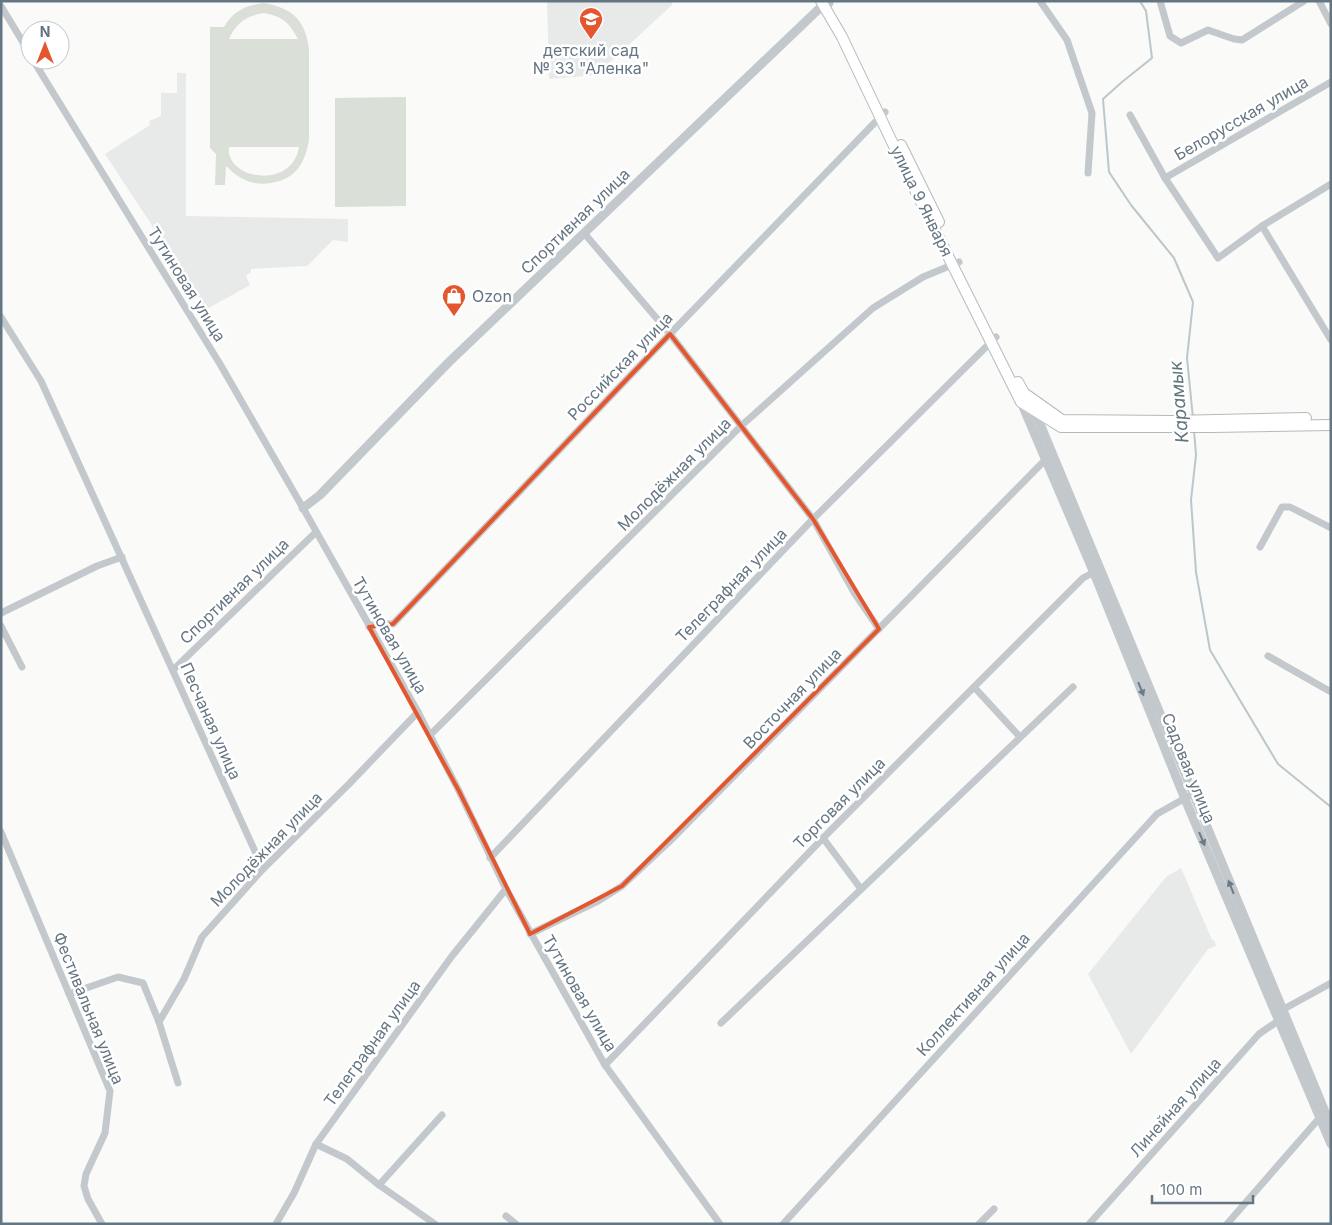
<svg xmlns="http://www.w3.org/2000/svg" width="1332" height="1225" font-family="Inter,sans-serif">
<rect width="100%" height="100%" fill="#fafaf8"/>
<g fill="#e8e9e9">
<path d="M547,1H672V5L596,75L549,79Z"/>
<path d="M177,73H186V216L348,219V242L333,240L307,266L251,269V272L246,276L250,285L207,309L105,154L150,125L149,121L161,116V93H177Z"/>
<path d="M1181,868L1212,940H1214L1216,946L1208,949L1131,1054L1088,974L1166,877Z"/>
</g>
<g fill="#dadfd7" fill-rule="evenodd">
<path d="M264,3C293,8 306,21 309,50V140C305,163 296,179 271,183C260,185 248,183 238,176C234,174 230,169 226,166L225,185H215L216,154L210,148V27H224C233,11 246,5 264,3ZM264,13C284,17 289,23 298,39H229C236,23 246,16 264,13ZM229,147H299C292,191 225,179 229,147Z"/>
<path d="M406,97V206L335,207V98Z"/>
</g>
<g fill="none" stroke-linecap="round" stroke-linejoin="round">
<g stroke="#bbc7cb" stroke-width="2">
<path d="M1140,1L1146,11L1152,58L1122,82L1103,99L1109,172L1131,205L1174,258L1193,302L1187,358L1193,418"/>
<path d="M1194,430L1196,455L1191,500L1196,572L1210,650L1278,764L1331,807"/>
</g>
<g stroke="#b3babf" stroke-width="12">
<g id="secondary">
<path d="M821,1L842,37L914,188L1021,402L1061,427H1211L1331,425"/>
<path d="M901,145L939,222"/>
<path d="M1018,382L1024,393L1062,420L1172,421L1306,418"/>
</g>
</g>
<g stroke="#c3c8cc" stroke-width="7">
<path d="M1040,1L1067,40L1092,113L1088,173"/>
<path d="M1160,1L1170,36L1181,43L1208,30L1234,39L1242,40L1304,1"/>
<path d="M1319,1L1331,24"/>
<path d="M1,6L30,54"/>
<path d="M33,60L220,364L303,508L418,712L459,791L506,889L605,1065L720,1224"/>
<path d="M1130,115L1165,178L1218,258L1262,226L1331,184"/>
<path d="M1165,178L1331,82"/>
<path d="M1262,226L1331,340"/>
<path d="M584,233L670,334L813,519L855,594L879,629"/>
<path d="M1,317L41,381L263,869"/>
<path d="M1260,547L1282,507H1290L1331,528"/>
<path d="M1,613L97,566L122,557"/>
<path d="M1,626L22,667"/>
<path d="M369,627L376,623L393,624L670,334L885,112"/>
<path d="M1268,656L1331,692"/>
<path d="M173,670L315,533"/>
<path d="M974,687L1020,737"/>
<path d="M430,735L741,426L873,308L923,277L959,262"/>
<path d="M1,832L110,1091L105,1133L86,1174L84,1186L88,1199L102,1224"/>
<path d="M823,838L861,889"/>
<path d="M490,858L813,519L996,337"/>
<path d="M530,934L598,901L622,886L670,841L1049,456"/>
<path d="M69,994L118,977L143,983L159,1022L178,1083"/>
<path d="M159,1022L184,979L202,937L263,869L349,784L418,712"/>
<path d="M721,1023L1073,687"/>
<path d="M605,1065L823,838L1083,578L1098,570"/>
<path d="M316,1144L347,1159L379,1185L435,1224"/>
<path d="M379,1185L442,1115"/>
<path d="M506,1216L516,1224"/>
<path d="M276,1224L294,1193L316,1144L452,956L506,889"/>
<path d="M783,1224L1157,814L1189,796"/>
<path d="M979,1224L994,1209"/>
<path d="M1089,1224L1259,1034L1278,1021L1282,1010L1331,983"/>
<path d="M1227,1224L1322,1115"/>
</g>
<g stroke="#c3c8cc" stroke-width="9">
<path d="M1021,402L1094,573L1185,799L1331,1144"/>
<path d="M1032,408L1038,419L1331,1126"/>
<path d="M303,508L320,495L448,363L823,5L829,3"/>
</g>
<use href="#secondary" stroke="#fff" stroke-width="10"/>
</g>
<defs><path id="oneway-solid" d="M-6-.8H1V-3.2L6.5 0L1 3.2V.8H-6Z" transform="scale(1.25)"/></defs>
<g fill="#6a7a87">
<use href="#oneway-solid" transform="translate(1141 689) rotate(68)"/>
<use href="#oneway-solid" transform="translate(1202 839) rotate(67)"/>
<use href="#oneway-solid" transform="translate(1231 887) rotate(-112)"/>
</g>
<path fill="none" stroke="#e4572e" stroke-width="4" stroke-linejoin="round" d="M670,334L813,519L879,629L622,886L530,934L459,791L369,627L393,624Z"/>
<defs>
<g id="school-pin" transform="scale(1.25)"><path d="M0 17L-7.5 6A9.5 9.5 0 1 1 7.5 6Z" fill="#e4572e" stroke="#fff"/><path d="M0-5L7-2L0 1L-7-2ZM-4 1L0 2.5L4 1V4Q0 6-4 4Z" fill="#fff"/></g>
<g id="shop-pin" transform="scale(1.25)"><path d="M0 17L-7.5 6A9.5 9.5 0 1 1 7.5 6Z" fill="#e4572e" stroke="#fff"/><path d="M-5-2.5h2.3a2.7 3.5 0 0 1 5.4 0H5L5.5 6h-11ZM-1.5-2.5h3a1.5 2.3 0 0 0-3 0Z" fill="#fff"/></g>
</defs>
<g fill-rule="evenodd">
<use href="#school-pin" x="591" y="19"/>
<use href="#shop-pin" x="454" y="296"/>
</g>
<g text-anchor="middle" stroke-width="5" stroke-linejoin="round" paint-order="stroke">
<g font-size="16" fill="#657683" stroke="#fff">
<text x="591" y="56">детский сад<tspan x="591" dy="18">№ 33 "Аленка"</tspan></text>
<text x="472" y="302" text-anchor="start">Ozon</text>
</g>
<g font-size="16" fill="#657683" stroke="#fff">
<text transform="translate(1241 118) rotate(-30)" y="6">Белорусская улица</text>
<text transform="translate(922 201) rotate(64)" y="6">улица 9 Января</text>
<text transform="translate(575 221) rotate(-44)" y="6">Спортивная улица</text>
<text transform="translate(187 284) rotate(58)" y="6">Тутиновая улица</text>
<text transform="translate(620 366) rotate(-46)" y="6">Российская улица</text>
<text transform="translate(674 474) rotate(-45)" y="6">Молодёжная улица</text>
<text transform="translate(731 585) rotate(-46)" y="6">Телеграфная улица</text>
<text transform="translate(234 591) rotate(-44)" y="6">Спортивная улица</text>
<text transform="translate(390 635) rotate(60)" y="6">Тутиновая улица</text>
<text transform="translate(792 698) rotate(-46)" y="6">Восточная улица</text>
<text transform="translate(211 721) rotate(66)" y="6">Песчаная улица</text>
<text transform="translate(1189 768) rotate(68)" y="6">Садовая улица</text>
<text transform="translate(839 803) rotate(-45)" y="6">Торговая улица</text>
<text transform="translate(266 849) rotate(-46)" y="6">Молодёжная улица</text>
<text transform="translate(580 993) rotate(60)" y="6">Тутиновая улица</text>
<text transform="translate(973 994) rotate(-48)" y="6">Коллективная улица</text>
<text transform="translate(89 1008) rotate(68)" y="6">Фестивальная улица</text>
<text transform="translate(372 1043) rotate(-54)" y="6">Телеграфная улица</text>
<text transform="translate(1175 1107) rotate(-48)" y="6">Линейная улица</text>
</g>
<g font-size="18" font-style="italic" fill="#60757c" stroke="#fff">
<text transform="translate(1179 402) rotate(-95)" y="6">Карамык</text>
</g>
</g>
<rect width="1332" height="1225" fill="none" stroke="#657683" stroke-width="5"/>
<g transform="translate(45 45)"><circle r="24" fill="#ffffff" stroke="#c1c8cd"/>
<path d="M0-4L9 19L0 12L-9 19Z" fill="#e4572e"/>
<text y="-8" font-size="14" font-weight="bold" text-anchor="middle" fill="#657683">N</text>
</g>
<path d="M1152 1195v8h101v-8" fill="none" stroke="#657683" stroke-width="2.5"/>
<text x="1160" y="1195" font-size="15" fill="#657683" stroke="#ffffff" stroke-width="4" paint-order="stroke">100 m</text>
</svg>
